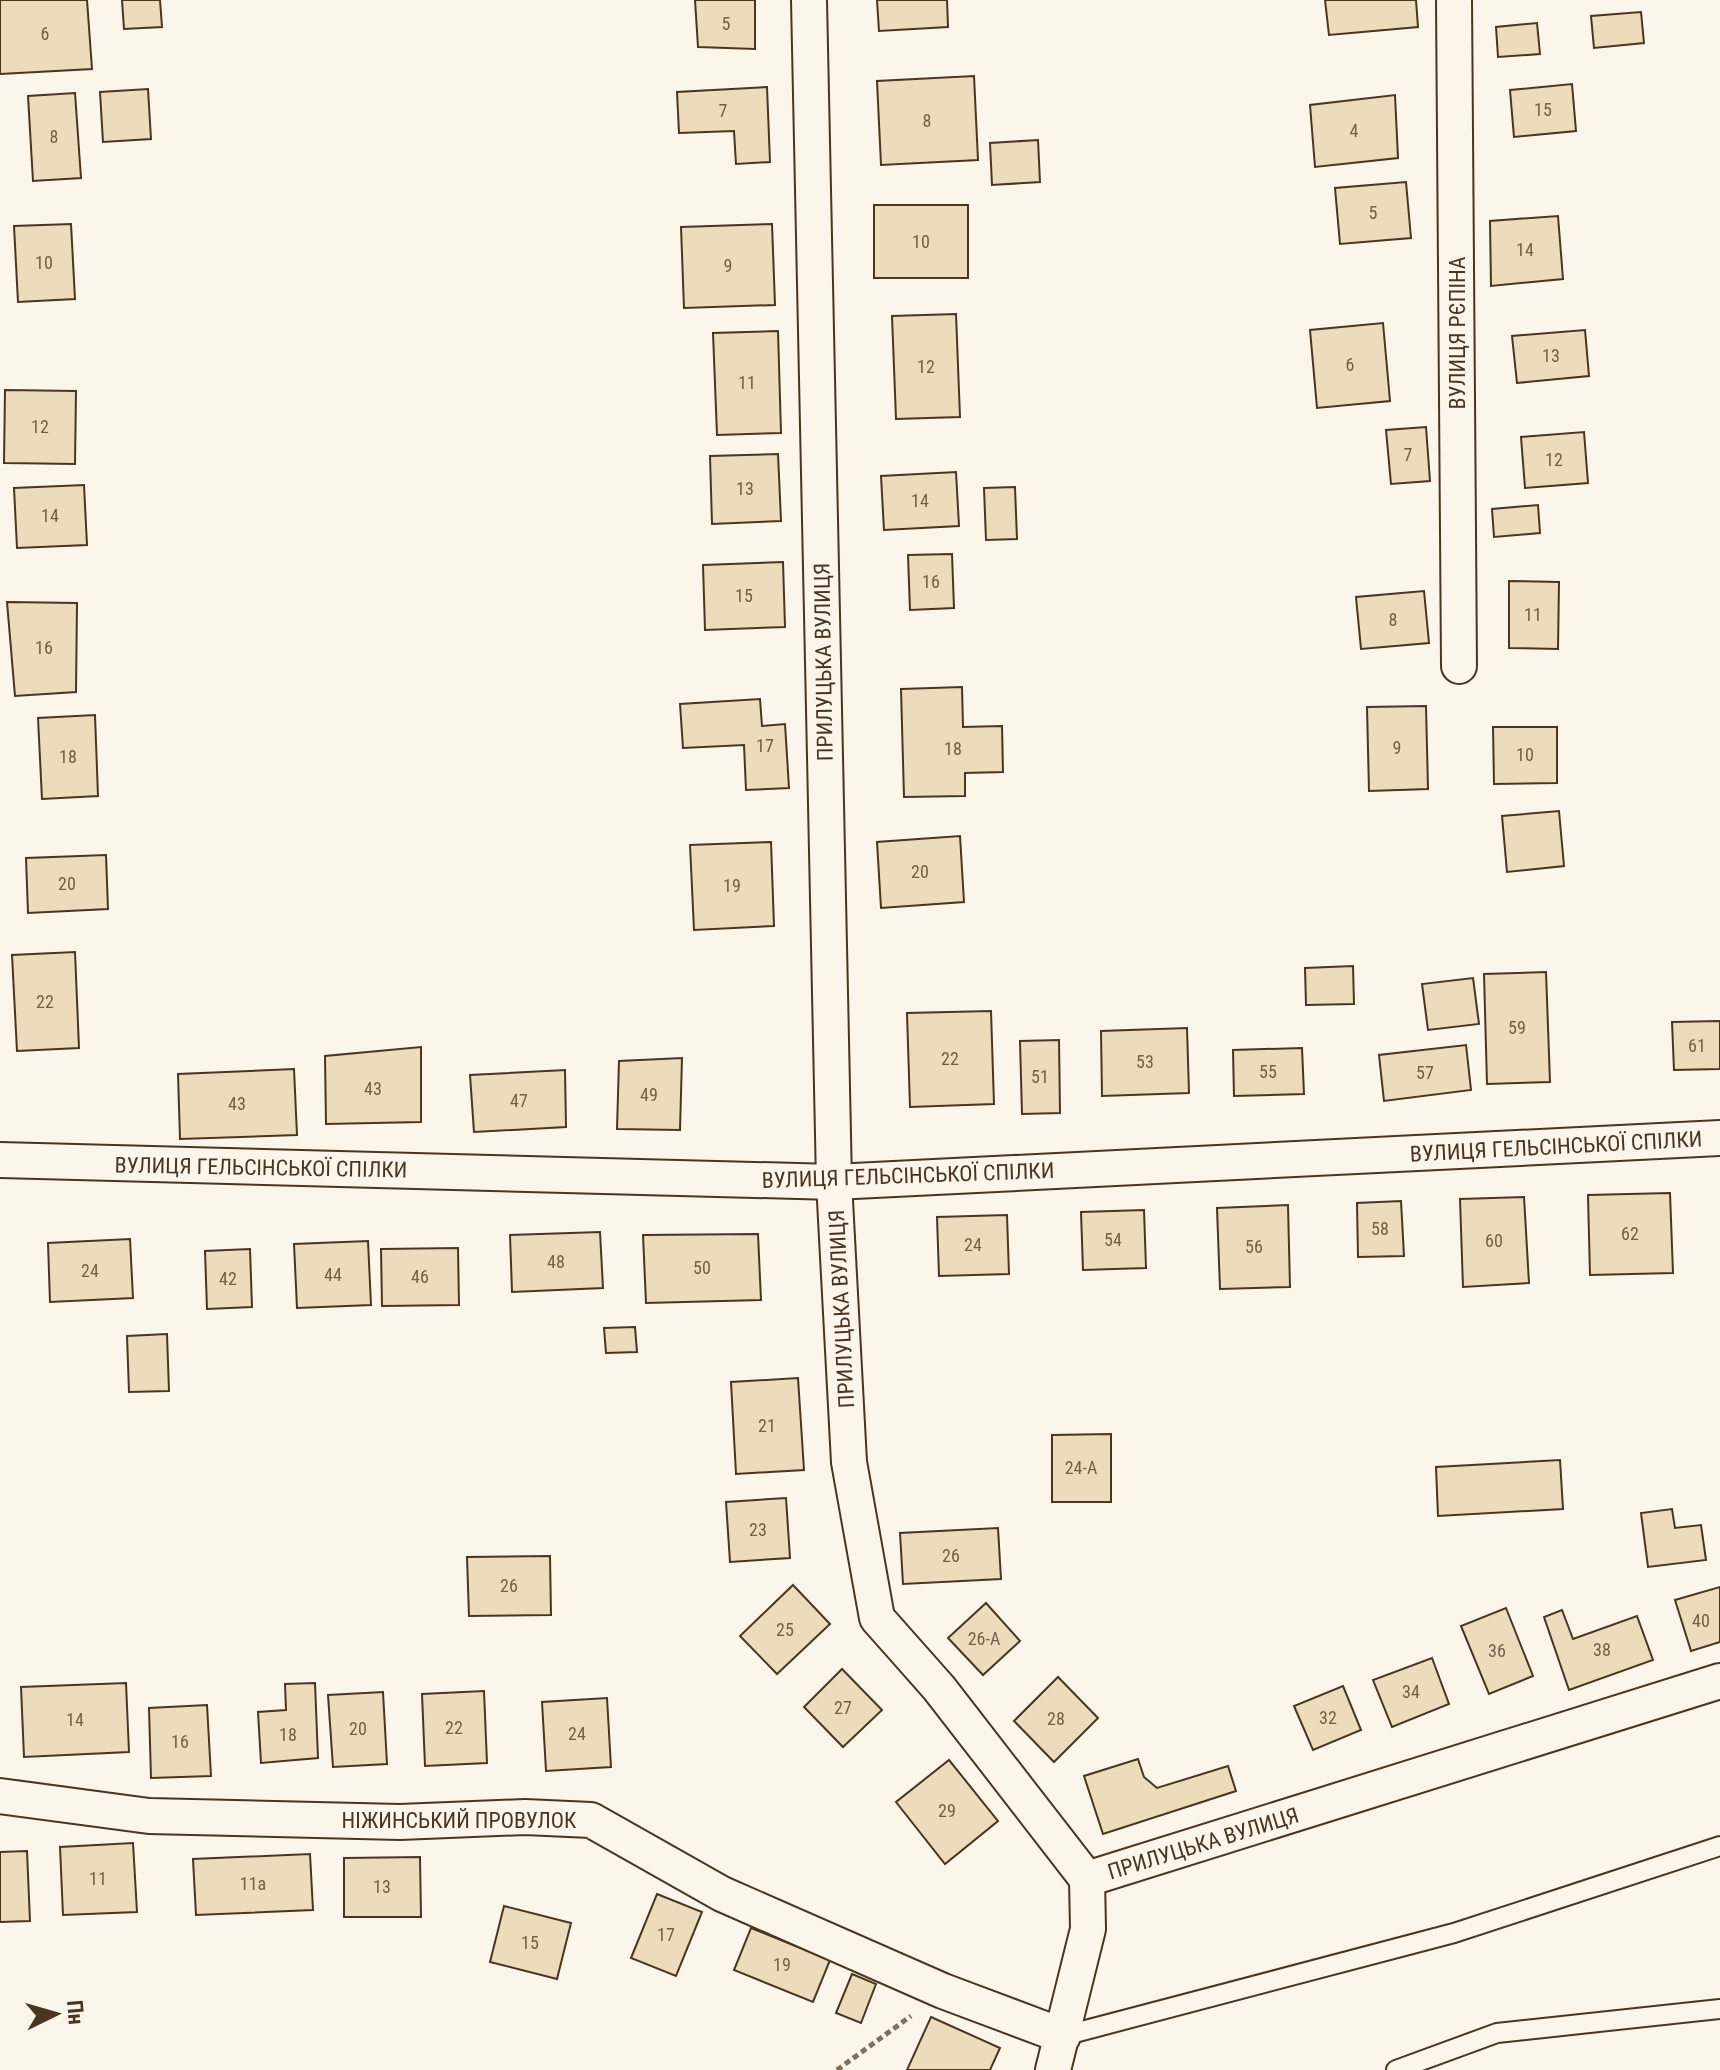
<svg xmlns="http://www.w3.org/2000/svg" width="1720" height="2070" font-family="'Roboto Condensed',sans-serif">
<rect width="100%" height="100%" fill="#fbf6e9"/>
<g fill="#ecdcbc" stroke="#4a3520" stroke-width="2">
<path d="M0,0H87L92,69L0,74Z"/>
<path d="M122,0H160L162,27L124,29Z"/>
<path d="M695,0H755V49L698,47Z"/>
<path d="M877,0H947L948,27L879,31Z"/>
<path d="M1325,0H1416L1418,27L1329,35Z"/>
<path d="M1641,12L1644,43L1594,48L1591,16Z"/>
<path d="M1537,23L1540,54L1498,57L1496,27Z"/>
<path d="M974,76L978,160L881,165L877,81Z"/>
<path d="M1572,84L1576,131L1514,137L1510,90Z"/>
<path d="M767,87L770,162L736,164L734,131L679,133L677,92Z"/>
<path d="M148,89L151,139L103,142L100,92Z"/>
<path d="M75,93L81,178L33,181L28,96Z"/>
<path d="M1395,95L1398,158L1315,167L1310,105Z"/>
<path d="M1038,140L1040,182L992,185L990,143Z"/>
<path d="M1406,182L1411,238L1340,244L1335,188Z"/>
<rect x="874" y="205" width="94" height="73"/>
<path d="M1558,216L1563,279L1491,286L1490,221Z"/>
<path d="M71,224L75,299L18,302L14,226Z"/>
<path d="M772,224L775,305L684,308L681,227Z"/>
<path d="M956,314L960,417L896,419L892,316Z"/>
<path d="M1383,323L1390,401L1317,408L1310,330Z"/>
<path d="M1585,330L1589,376L1517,383L1512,336Z"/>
<path d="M778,331L781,433L717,435L713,333Z"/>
<path d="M5,390L76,391L75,464L4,463Z"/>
<path d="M1426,427L1430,481L1391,484L1386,430Z"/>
<path d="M1584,432L1588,483L1525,488L1521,437Z"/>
<path d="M778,454L781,521L712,524L710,456Z"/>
<path d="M956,472L959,526L884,530L881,476Z"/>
<path d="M84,485L87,545L17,548L14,488Z"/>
<path d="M1015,487L1017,539L986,540L984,488Z"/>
<path d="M1538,505L1540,533L1494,537L1492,509Z"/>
<path d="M952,554L954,608L910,610L908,555Z"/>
<path d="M783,562L785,627L705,630L703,565Z"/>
<path d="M1509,581L1559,582L1558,649L1509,648Z"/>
<path d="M1424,591L1429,643L1361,649L1356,597Z"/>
<path d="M7,602L77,603L76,692L15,696Z"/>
<path d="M962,687L963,727L1002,726L1003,772L965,773V796L904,797L901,689Z"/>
<path d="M760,699L762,726L785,724L789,788L746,790L744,745L683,748L680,704Z"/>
<path d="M1426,706L1428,789L1369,791L1367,707Z"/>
<path d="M95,715L98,796L42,799L38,718Z"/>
<path d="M1493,727H1557V783L1494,784Z"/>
<path d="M1559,811L1564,866L1507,872L1502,816Z"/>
<path d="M960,836L964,902L881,908L877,842Z"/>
<path d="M771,842L774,926L694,930L690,845Z"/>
<path d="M106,855L108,909L28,913L26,858Z"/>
<path d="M75,952L79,1048L17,1051L12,955Z"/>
<path d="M1353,966L1354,1004L1306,1005L1305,968Z"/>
<path d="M1546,972L1550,1082L1487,1084L1484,974Z"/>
<path d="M1473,978L1479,1024L1428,1030L1422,984Z"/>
<path d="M991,1011L994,1104L910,1107L907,1013Z"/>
<path d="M1720,1021V1069L1674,1070L1672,1022Z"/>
<path d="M1187,1028L1189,1093L1102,1096L1101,1031Z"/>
<path d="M1059,1040L1060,1113L1022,1114L1020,1041Z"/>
<path d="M1466,1045L1471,1090L1384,1101L1379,1055Z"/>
<path d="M421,1047V1122L326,1124L325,1056Z"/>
<path d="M1302,1048L1304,1094L1234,1096L1233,1050Z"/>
<path d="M682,1058L680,1130L617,1129L619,1061Z"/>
<path d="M294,1069L297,1135L180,1139L178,1074Z"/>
<path d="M565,1070L566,1127L474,1132L470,1075Z"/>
<path d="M1670,1193L1673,1273L1590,1275L1588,1195Z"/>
<path d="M1524,1197L1529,1283L1463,1287L1460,1199Z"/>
<path d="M1401,1201L1404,1256L1358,1257L1357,1203Z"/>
<path d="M1288,1205L1290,1287L1220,1289L1217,1208Z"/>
<path d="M1144,1210L1146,1268L1083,1270L1081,1212Z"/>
<path d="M1007,1215L1009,1274L939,1276L937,1217Z"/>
<path d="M600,1232L603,1288L512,1292L510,1235Z"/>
<path d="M758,1234L761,1300L646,1303L643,1235Z"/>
<path d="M130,1239L133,1298L50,1302L48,1243Z"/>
<path d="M368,1241L371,1305L297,1308L294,1244Z"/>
<path d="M458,1248L459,1305L382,1306L381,1249Z"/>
<path d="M250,1249L252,1307L207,1309L205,1251Z"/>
<path d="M635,1327L637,1352L606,1353L604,1328Z"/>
<path d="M167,1334L169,1391L129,1392L127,1336Z"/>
<path d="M798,1378L804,1470L736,1474L731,1382Z"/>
<path d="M1111,1434V1502H1052V1435Z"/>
<path d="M1560,1460L1563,1509L1438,1516L1436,1467Z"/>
<path d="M786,1498L790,1558L730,1562L726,1502Z"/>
<path d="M1672,1509L1675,1528L1701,1525L1706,1560L1648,1567L1641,1513Z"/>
<path d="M998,1528L1001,1579L903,1584L900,1533Z"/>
<path d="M550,1556L551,1615L469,1616L467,1557Z"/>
<path d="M793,1585L830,1624L777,1674L740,1636Z"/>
<path d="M1720,1587V1642L1691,1651L1675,1600Z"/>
<path d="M986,1603L1020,1641L983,1675L948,1638Z"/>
<path d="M1506,1608L1533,1676L1489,1694L1461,1626Z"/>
<path d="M1562,1610L1573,1639L1637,1616L1653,1660L1569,1690L1544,1617Z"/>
<path d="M1432,1658L1449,1704L1392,1727L1373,1680Z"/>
<path d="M842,1669L882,1710L843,1747L804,1707Z"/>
<path d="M1058,1677L1098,1718L1054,1762L1014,1721Z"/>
<path d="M126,1683L129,1752L24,1757L21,1687Z"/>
<path d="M315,1683L318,1758L261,1763L258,1712L286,1710L285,1684Z"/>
<path d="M1343,1686L1361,1730L1313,1750L1294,1706Z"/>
<path d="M484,1691L487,1763L425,1766L422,1694Z"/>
<path d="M383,1692L387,1764L333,1767L328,1695Z"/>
<path d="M607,1698L611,1767L546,1771L542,1702Z"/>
<path d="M207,1705L211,1776L151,1778L149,1708Z"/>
<path d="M1138,1759L1144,1777L1157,1788L1228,1766L1236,1791L1103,1834L1084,1776Z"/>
<path d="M949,1760L998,1821L945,1864L896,1802Z"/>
<path d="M133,1843L137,1912L63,1915L60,1847Z"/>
<path d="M27,1851L30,1921L0,1922V1852Z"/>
<path d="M310,1854L313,1910L196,1915L193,1859Z"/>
<path d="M420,1857L421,1917H344V1858Z"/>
<path d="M657,1894L702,1912L676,1976L631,1958Z"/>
<path d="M504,1906L571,1923L557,1979L490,1962Z"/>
<path d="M751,1928L830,1960L813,2002L734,1970Z"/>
<path d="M852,1974L876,1984L861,2023L836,2013Z"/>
<path d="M931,2017L1000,2048L990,2070H907Z"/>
</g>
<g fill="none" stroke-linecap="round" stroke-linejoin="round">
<g stroke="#4a3520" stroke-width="22">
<g id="service">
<path d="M1063,2036L1454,1933L1720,1846"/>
<path d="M1396,2070L1497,2033L1720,2009"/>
</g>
</g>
<g stroke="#4a3520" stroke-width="38">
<g id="minor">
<path d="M809,0L834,1182L849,1462L877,1618L939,1688L1087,1879L1720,1681"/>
<path d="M1454,0L1459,666"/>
<path d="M0,1160L834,1182L1720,1138"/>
<path d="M0,1796L149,1816L400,1822L525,1817L591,1820L722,1894L943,1991L1063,2036"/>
<path d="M1053,2070L1088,1929L1087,1879"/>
</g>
</g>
<path stroke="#7f6f5c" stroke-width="5" stroke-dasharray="6 4" stroke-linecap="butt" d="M837,2070L911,2016"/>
<use href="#service" stroke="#fbf6e9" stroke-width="18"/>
<use href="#minor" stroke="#fbf6e9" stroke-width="34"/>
</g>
<g text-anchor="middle" stroke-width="6" stroke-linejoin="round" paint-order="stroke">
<g font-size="18" fill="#725f47">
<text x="726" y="30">5</text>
<text x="45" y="40">6</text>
<text x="1543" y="116">15</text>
<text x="723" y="117">7</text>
<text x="927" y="127">8</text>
<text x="1354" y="137">4</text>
<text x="54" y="143">8</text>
<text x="1373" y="219">5</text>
<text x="921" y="248">10</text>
<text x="1525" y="256">14</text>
<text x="44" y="269">10</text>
<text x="728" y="272">9</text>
<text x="1551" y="362">13</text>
<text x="1350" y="371">6</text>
<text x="926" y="373">12</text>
<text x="747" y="389">11</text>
<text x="40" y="433">12</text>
<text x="1408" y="461">7</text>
<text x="1554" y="466">12</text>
<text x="745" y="495">13</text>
<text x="920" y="507">14</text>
<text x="50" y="522">14</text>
<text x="931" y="588">16</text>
<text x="744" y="602">15</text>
<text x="1533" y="621">11</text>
<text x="1393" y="626">8</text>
<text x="44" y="654">16</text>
<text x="765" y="752">17</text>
<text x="1397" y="754">9</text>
<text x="953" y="755">18</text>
<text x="1525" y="761">10</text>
<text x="68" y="763">18</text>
<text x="920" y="878">20</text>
<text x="67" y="890">20</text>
<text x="732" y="892">19</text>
<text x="45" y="1008">22</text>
<text x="1517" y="1034">59</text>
<text x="1697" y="1052">61</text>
<text x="950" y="1065">22</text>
<text x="1145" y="1068">53</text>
<text x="1268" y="1078">55</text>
<text x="1425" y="1079">57</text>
<text x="1040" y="1083">51</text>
<text x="373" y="1095">43</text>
<text x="649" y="1101">49</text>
<text x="519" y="1107">47</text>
<text x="237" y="1110">43</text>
<text x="1380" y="1235">58</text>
<text x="1630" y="1240">62</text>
<text x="1113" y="1246">54</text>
<text x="1494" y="1247">60</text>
<text x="973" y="1251">24</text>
<text x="1254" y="1253">56</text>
<text x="556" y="1268">48</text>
<text x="702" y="1274">50</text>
<text x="90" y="1277">24</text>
<text x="333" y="1281">44</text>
<text x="420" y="1283">46</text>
<text x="228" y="1285">42</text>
<text x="767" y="1432">21</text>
<text x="1081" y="1474">24-А</text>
<text x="758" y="1536">23</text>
<text x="951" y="1562">26</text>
<text x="509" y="1592">26</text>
<text x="1701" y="1627">40</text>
<text x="785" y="1636">25</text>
<text x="984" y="1645">26-А</text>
<text x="1602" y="1656">38</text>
<text x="1497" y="1657">36</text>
<text x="1411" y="1698">34</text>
<text x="843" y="1714">27</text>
<text x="1328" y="1724">32</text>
<text x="1056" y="1725">28</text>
<text x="75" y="1726">14</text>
<text x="454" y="1734">22</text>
<text x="358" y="1735">20</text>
<text x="577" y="1740">24</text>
<text x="288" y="1741">18</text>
<text x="180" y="1748">16</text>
<text x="947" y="1817">29</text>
<text x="98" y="1885">11</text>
<text x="253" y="1890">11а</text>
<text x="382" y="1893">13</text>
<text x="666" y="1941">17</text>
<text x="530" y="1949">15</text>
<text x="782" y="1971">19</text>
</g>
<g font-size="22" fill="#4a3520" stroke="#fbf6e9">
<text transform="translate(1457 333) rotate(-90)" y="8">ВУЛИЦЯ РЄПІНА</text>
<text transform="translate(823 662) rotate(-91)" y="8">ПРИЛУЦЬКА ВУЛИЦЯ</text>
<text transform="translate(1556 1146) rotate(-3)" y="8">ВУЛИЦЯ ГЕЛЬСІНСЬКОЇ СПІЛКИ</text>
<text transform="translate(261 1167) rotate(1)" y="8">ВУЛИЦЯ ГЕЛЬСІНСЬКОЇ СПІЛКИ</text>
<text transform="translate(908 1175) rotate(-2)" y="8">ВУЛИЦЯ ГЕЛЬСІНСЬКОЇ СПІЛКИ</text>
<text transform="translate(841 1309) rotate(-93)" y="8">ПРИЛУЦЬКА ВУЛИЦЯ</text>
<text x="459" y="1828">НІЖИНСЬКИЙ ПРОВУЛОК</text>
<text transform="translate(1203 1843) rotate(-17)" y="8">ПРИЛУЦЬКА ВУЛИЦЯ</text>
</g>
</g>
<g transform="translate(56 2014) rotate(85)" stroke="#fbf6e9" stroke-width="6" paint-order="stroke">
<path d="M0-6L14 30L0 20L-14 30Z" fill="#4a3520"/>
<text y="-12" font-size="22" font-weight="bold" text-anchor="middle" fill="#4a3520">Пн</text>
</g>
</svg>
